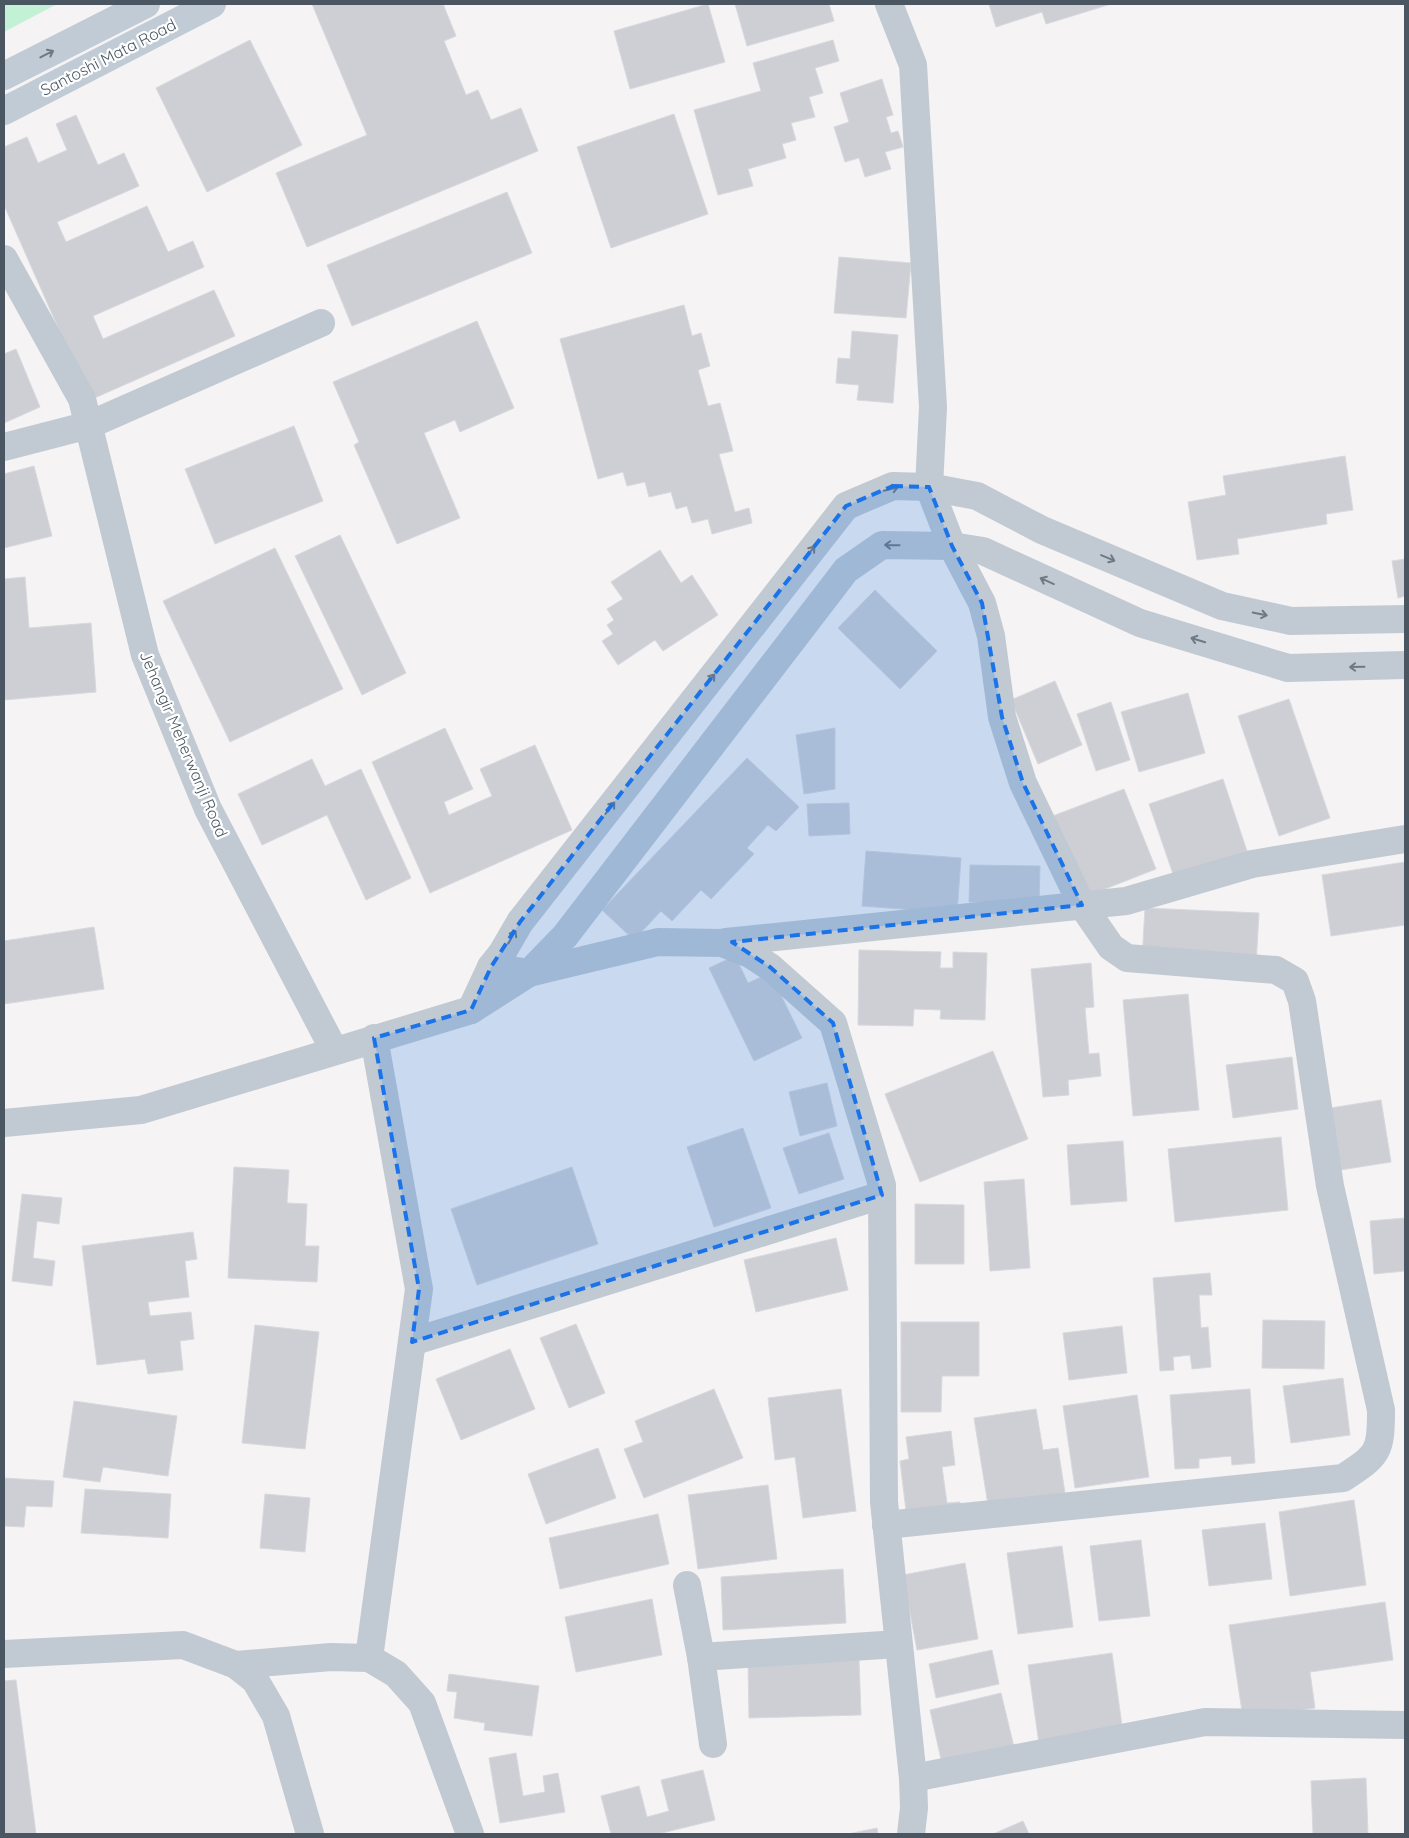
<svg xmlns="http://www.w3.org/2000/svg" width="1409" height="1838" font-family="Quicksand,sans-serif">
<rect width="100%" height="100%" fill="#f5f3f3"/>
<path fill="#c3f1d5" d="M4,4H57L4,32Z"/>
<g fill="#cdcfd5" stroke="#d7d9de">
<path d="M312,4H443L456,36L444,41L466,95L478,90L491,120L521,108L538,151L307,247L276,173L367,135Z"/>
<path d="M708,4L725,62L630,89L614,31Z"/>
<path d="M735,4H829L834,21L747,46Z"/>
<path d="M989,4H1111L1046,24L1042,12L996,27Z"/>
<path d="M250,40L302,145L207,192L156,88Z"/>
<path d="M833,40L839,61L815,68L823,93L809,97L815,117L791,123L796,140L782,144L786,158L748,169L753,186L718,195L694,110L761,91L753,63Z"/>
<path d="M882,79L893,115L886,117L891,133L898,131L903,147L885,152L891,169L865,177L859,158L845,162L834,127L849,122L840,93Z"/>
<path d="M674,114L708,214L611,248L577,147Z"/>
<path d="M76,115L98,165L124,153L139,186L57,222L66,242L147,206L168,252L193,241L204,267L93,316L103,339L214,290L235,336L90,400L4,205V147L27,137L38,163L67,150L56,124Z"/>
<path d="M507,192L532,253L352,326L327,265Z"/>
<path d="M839,257L911,263L906,318L834,313Z"/>
<path d="M684,305L692,336L701,333L710,366L698,370L708,406L720,403L733,451L719,454L735,512L749,508L752,523L712,534L708,519L692,523L687,506L676,509L671,492L649,497L645,482L627,486L623,472L598,479L560,339Z"/>
<path d="M477,321L514,408L460,432L455,420L424,433L460,518L397,544L354,445L359,442L333,382Z"/>
<path d="M852,331L898,335L893,403L857,400L859,385L836,383L838,358L850,359Z"/>
<path d="M16,349L40,407L4,423V354Z"/>
<path d="M294,426L323,501L215,544L185,469Z"/>
<path d="M1345,456L1353,510L1326,514L1327,524L1237,539L1239,554L1197,560L1188,502L1226,495L1223,476Z"/>
<path d="M34,466L52,536L4,548V474Z"/>
<path d="M340,535L406,673L362,695L295,556Z"/>
<path d="M275,548L343,689L230,742L163,601Z"/>
<path d="M660,550L681,583L692,575L718,615L663,651L655,640L618,665L602,641L613,634L607,625L614,620L607,609L623,599L611,582Z"/>
<path d="M1405,559V596L1398,598L1392,561Z"/>
<path d="M25,577L29,628L91,623L96,692L4,700V579Z"/>
<path d="M875,590L937,651L900,689L838,628Z"/>
<path d="M1055,681L1082,745L1038,764L1011,700Z"/>
<path d="M1188,693L1205,753L1139,772L1121,712Z"/>
<path d="M1289,699L1330,818L1279,836L1238,716Z"/>
<path d="M1111,702L1130,760L1096,771L1077,714Z"/>
<path d="M445,728L473,789L444,802L449,815L492,796L480,769L535,745L572,830L430,893L372,762Z"/>
<path d="M835,728V789L804,794L796,735Z"/>
<path d="M747,758L799,807L776,831L768,825L747,848L754,854L711,899L701,890L672,921L661,911L634,940L602,910Z"/>
<path d="M312,759L325,786L361,769L411,878L366,900L327,815L262,845L238,794Z"/>
<path d="M1223,779L1247,851L1174,877L1149,804Z"/>
<path d="M1124,789L1156,869L1082,898L1050,817Z"/>
<path d="M849,803L850,834L809,836L807,804Z"/>
<path d="M866,851L961,858L957,913L862,906Z"/>
<path d="M1405,862V925L1331,936L1322,875Z"/>
<path d="M970,865L1040,866L1039,904L969,902Z"/>
<path d="M1145,908L1259,913L1256,965L1142,960Z"/>
<path d="M94,927L104,989L4,1004V941Z"/>
<path d="M859,950L941,952L940,968H953V952L987,953L985,1020L940,1019L941,1010L914,1009L913,1026L858,1025Z"/>
<path d="M735,956L748,983L770,973L802,1038L754,1061L709,968Z"/>
<path d="M1091,963L1094,1007L1085,1008L1089,1054L1099,1053L1101,1076L1068,1080L1069,1095L1043,1097L1031,969Z"/>
<path d="M1188,994L1199,1110L1133,1116L1123,1000Z"/>
<path d="M993,1051L1028,1139L920,1182L885,1094Z"/>
<path d="M1292,1057L1298,1109L1233,1118L1226,1065Z"/>
<path d="M827,1083L837,1126L800,1136L789,1092Z"/>
<path d="M1381,1100L1391,1162L1334,1171L1324,1109Z"/>
<path d="M743,1128L771,1208L714,1227L687,1147Z"/>
<path d="M829,1133L844,1179L799,1194L783,1148Z"/>
<path d="M1281,1137L1288,1210L1175,1222L1168,1149Z"/>
<path d="M1123,1141L1127,1201L1071,1205L1067,1145Z"/>
<path d="M234,1167L289,1170L287,1203L307,1204L305,1246H319L317,1282L228,1278Z"/>
<path d="M572,1167L598,1244L477,1285L451,1209Z"/>
<path d="M1024,1179L1030,1268L990,1271L984,1182Z"/>
<path d="M22,1194L62,1198L59,1224L37,1221L33,1258L55,1261L52,1286L12,1281Z"/>
<path d="M915,1204L964,1205V1264H915Z"/>
<path d="M1405,1218V1271L1374,1274L1370,1221Z"/>
<path d="M193,1232L197,1259L185,1261L189,1297L148,1302L150,1316L191,1312L194,1339L180,1341L183,1370L148,1374L145,1359L97,1365L82,1246Z"/>
<path d="M836,1238L848,1290L756,1312L744,1260Z"/>
<path d="M1210,1273L1212,1295H1199L1201,1328L1208,1327L1211,1367L1192,1369L1190,1355L1173,1357L1174,1370L1160,1371L1153,1278Z"/>
<path d="M1263,1320L1325,1321L1324,1369L1262,1368Z"/>
<path d="M901,1322H979V1376H942L941,1412H901Z"/>
<path d="M576,1324L605,1393L569,1408L540,1338Z"/>
<path d="M255,1325L319,1332L305,1449L242,1443Z"/>
<path d="M1122,1326L1127,1373L1069,1380L1063,1333Z"/>
<path d="M510,1349L535,1409L461,1440L436,1379Z"/>
<path d="M1343,1378L1350,1435L1291,1443L1283,1386Z"/>
<path d="M714,1389L743,1458L644,1498L624,1449L643,1442L635,1421Z"/>
<path d="M841,1389L856,1511L803,1518L795,1457L775,1460L768,1398Z"/>
<path d="M1250,1389L1255,1463L1232,1465L1231,1456L1199,1459V1468L1175,1469L1170,1395Z"/>
<path d="M1137,1395L1149,1477L1075,1488L1063,1406Z"/>
<path d="M74,1401L177,1416L168,1476L103,1467L100,1482L63,1477Z"/>
<path d="M1036,1409L1043,1450L1058,1448L1065,1493L988,1505L974,1418Z"/>
<path d="M951,1431L955,1465L942,1467L947,1503L960,1502L961,1512L907,1519L900,1461L909,1459L906,1437Z"/>
<path d="M598,1448L616,1498L546,1524L528,1474Z"/>
<path d="M4,1478L54,1481L52,1507L26,1506L24,1527L4,1526Z"/>
<path d="M768,1485L777,1559L698,1569L688,1495Z"/>
<path d="M85,1489L171,1494L168,1538L81,1533Z"/>
<path d="M265,1494L310,1498L305,1552L260,1548Z"/>
<path d="M1354,1500L1366,1585L1290,1596L1279,1512Z"/>
<path d="M658,1514L669,1564L560,1589L549,1538Z"/>
<path d="M1265,1523L1272,1579L1209,1586L1202,1530Z"/>
<path d="M1141,1540L1150,1616L1099,1621L1090,1546Z"/>
<path d="M1062,1546L1073,1627L1018,1634L1007,1553Z"/>
<path d="M965,1563L978,1639L917,1650L903,1575Z"/>
<path d="M843,1569L846,1623L723,1630L721,1577Z"/>
<path d="M652,1599L662,1655L576,1672L565,1617Z"/>
<path d="M1385,1602L1393,1660L1310,1672L1315,1708L1243,1718L1229,1625Z"/>
<path d="M992,1650L999,1684L936,1698L929,1664Z"/>
<path d="M1112,1653L1123,1733L1039,1744L1028,1665Z"/>
<path d="M859,1659L861,1715L749,1718L748,1663Z"/>
<path d="M449,1674L539,1686L532,1736L484,1730L485,1723L454,1718L457,1692L447,1691Z"/>
<path d="M16,1680L36,1834H4V1681Z"/>
<path d="M1001,1693L1014,1747L942,1764L930,1710Z"/>
<path d="M516,1753L523,1796L545,1792L543,1776L558,1773L565,1812L500,1823L489,1758Z"/>
<path d="M703,1770L715,1820L658,1834H611L601,1796L639,1786L647,1817L669,1811L661,1780Z"/>
<path d="M1366,1778L1368,1834H1313L1311,1781Z"/>
<path d="M1023,1821L1029,1834H993Z"/>
<path d="M877,1828L878,1834H848Z"/>
</g>
<g fill="none" stroke-linecap="round" stroke-linejoin="round">
<g stroke="#c1cad2" stroke-width="28">
<path d="M4,259L82,399L145,655L208,809L334,1050"/>
<path d="M4,447L89,425L321,323"/>
<path d="M726,942L1126,901L1252,864L1405,839"/>
<path d="M491,967L529,973L658,942L722,943L750,954L770,967L833,1023L882,1185L884,1502L913,1778L914,1808L911,1834"/>
<path d="M412,1342L882,1195"/>
<path d="M886,1525L1343,1478C1378,1455 1381,1453 1381,1410L1330,1186L1302,1001L1295,981L1276,970L1127,958L1111,947L1082,905L1023,783L1002,717L991,636L982,603L952,546L929,487L933,407L913,65L889,4"/>
<path d="M687,1585L701,1657L898,1644"/>
<path d="M4,1654L183,1645L236,1665L255,1680L276,1716L310,1834"/>
<path d="M701,1657L713,1744"/>
<path d="M369,1658L419,1289L374,1038"/>
<path d="M236,1665L331,1657L369,1658L396,1674L422,1703L470,1834"/>
<path d="M913,1778L1205,1722L1405,1725"/>
</g>
<g stroke="#c1cad2" stroke-width="28">
<path d="M471,1010L491,967L502,953L520,922L846,506L893,486L929,487L977,496L1042,530L1222,606L1291,621L1405,619"/>
<path d="M4,1123L141,1110L471,1010L529,973L565,936L846,570L882,545L952,546L983,551L1140,623L1288,668L1405,665"/>
</g>
<g stroke="#c1cbd6" stroke-width="28">
<path d="M4,76L146,4"/>
<path d="M4,111L212,4"/>
</g>
</g>
<defs><path id="oneway-shaft" d="M-6 0H5M1.5-3L5.5 0L1.5 3" fill="none" stroke-width="1.6" stroke-linecap="round" stroke-linejoin="round" transform="scale(1.25)"/></defs>
<use stroke="#6e7984" href="#oneway-shaft" transform="translate(47 54) rotate(-27)"/>
<g stroke="#6e7983">
<use href="#oneway-shaft" transform="translate(891 489) rotate(-14)"/>
<use href="#oneway-shaft" transform="translate(892 545) rotate(-179)"/>
<use href="#oneway-shaft" transform="translate(810 552) rotate(-52)"/>
<use href="#oneway-shaft" transform="translate(1108 558) rotate(23)"/>
<use href="#oneway-shaft" transform="translate(1047 581) rotate(-156)"/>
<use href="#oneway-shaft" transform="translate(1260 614) rotate(12)"/>
<use href="#oneway-shaft" transform="translate(1198 640) rotate(-163)"/>
<use href="#oneway-shaft" transform="translate(1357 667) rotate(179)"/>
<use href="#oneway-shaft" transform="translate(710 680) rotate(-52)"/>
<use href="#oneway-shaft" transform="translate(610 808) rotate(-52)"/>
<use href="#oneway-shaft" transform="translate(512 937) rotate(-60)"/>
</g>
<path fill="#1a73e8" fill-opacity="0.2" stroke="#1a73e8" stroke-width="4" stroke-dasharray="10 6" stroke-linejoin="round" d="M893,486L929,487L952,546L982,603L1002,717L1023,783L1082,905L732,942L770,967L833,1023L882,1195L412,1342L419,1289L374,1038L471,1010L491,967L520,922L846,506Z"/>
<g text-anchor="middle" stroke-width="4.5" stroke-linejoin="round" paint-order="stroke">
<g font-size="16" fill="#4a5661" stroke="#fff">
<text transform="translate(108 57) rotate(-27)" y="6">Santoshi Mata Road</text>
<text transform="translate(184 744) rotate(67)" y="6">Jehangir Meherwanji Road</text>
</g>
</g>
<rect width="1409" height="1838" fill="none" stroke="#4a5661" stroke-width="10"/>
</svg>
